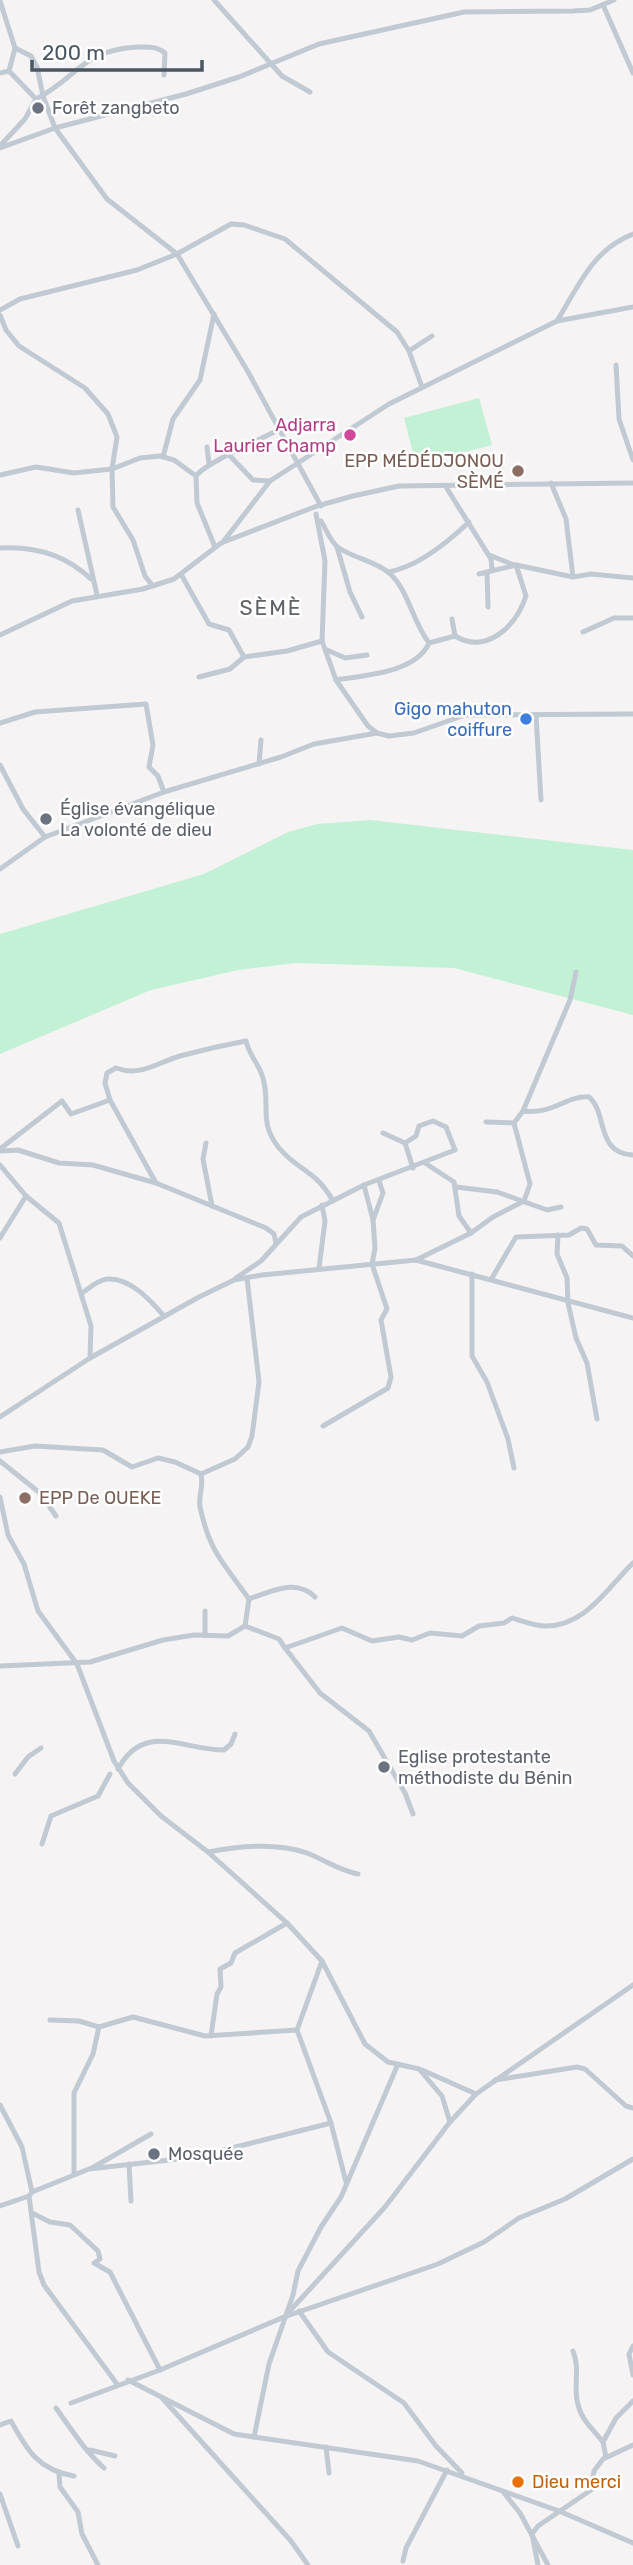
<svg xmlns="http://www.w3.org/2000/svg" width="633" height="2565" font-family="Rubik,sans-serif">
<rect width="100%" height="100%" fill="#f5f3f3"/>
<g fill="#c3f1d5">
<path d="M479,398L492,445L416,465L404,418Z"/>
<path d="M370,820L633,850V1015L454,968L296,963L238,970L151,990L0,1054V934L204,874L288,832L317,824Z"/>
</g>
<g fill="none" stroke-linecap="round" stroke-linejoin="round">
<g stroke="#c1cad2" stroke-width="5">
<path d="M214,0L282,76L310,92"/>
<path d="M0,1L15,48L9,71L0,73"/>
<path d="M603,5L633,73"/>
<path d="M15,48L31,56L37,67L43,96L55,128L107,199L177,254L247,370L321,506"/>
<path d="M9,71L36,99C79,77 81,50 138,47C148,47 157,46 165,53L164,75"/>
<path d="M0,146L25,119L36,99"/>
<path d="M0,148L55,128L186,94L239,77L319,44L464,12L573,11L590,10L614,0"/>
<path d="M0,310L20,299L137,270L177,254L231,224L244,225L285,239L397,332L409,351L422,387"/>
<path d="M0,315L6,330L19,346L85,388L108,414L117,437L112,469L113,507L133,540L145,576L152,585"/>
<path d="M557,321C578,287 593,249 633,234"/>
<path d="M409,351L432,336"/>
<path d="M616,365L619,419L633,460"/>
<path d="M207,447L209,464"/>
<path d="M230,456L253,480L269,481"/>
<path d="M163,457L173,419L200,380L214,314"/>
<path d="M0,475L36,467L74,473L112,469L140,458L160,456L174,460L196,476"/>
<path d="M551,483L566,519L573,577"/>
<path d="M446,487L491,559L492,569"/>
<path d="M78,510L97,595"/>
<path d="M316,514L325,561L322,641L336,680L368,726L377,733L389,736L414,733L465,715L633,714"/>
<path d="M321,521C326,529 331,543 339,548C354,558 374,561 388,572C408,588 412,621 429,643L455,636C487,655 516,626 526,596L516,565"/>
<path d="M223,542L270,481L389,404L557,321L633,307"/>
<path d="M215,547L197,503L196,476C205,463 260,440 278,430"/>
<path d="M337,547L350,592L362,617"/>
<path d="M0,548C34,546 66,555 91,579"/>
<path d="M489,555L514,565"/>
<path d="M388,572C418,567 448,542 469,522"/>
<path d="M487,572L488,607"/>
<path d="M479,574L516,565L573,577L591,574L633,578"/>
<path d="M182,576L209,624L229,630L244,657"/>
<path d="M452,619L455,636"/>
<path d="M583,632L614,618H633"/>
<path d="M0,635L72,601L143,589L174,579L221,543L317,506L353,496L399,486L633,483"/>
<path d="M327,650L345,658L367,655"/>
<path d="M199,677L230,669L244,657L287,651L322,641"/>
<path d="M336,680C364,675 416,673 429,643"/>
<path d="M536,715L541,800"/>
<path d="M0,723L35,712L146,704L153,745L149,767L158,776L164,792"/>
<path d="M259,764L261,740"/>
<path d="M0,765L23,809L45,837L164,792L281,757L314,744L377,733"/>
<path d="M0,869L45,837"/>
<path d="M523,1111C552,1115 568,1095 589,1097C608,1113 595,1153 633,1155"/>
<path d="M486,1122L514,1123"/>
<path d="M383,1133L405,1143L413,1168"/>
<path d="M206,1143L203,1159L212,1206"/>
<path d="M0,1149L62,1101L71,1114L110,1100"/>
<path d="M0,1151L18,1150L59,1163L93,1165L156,1183"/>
<path d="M425,1163L454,1182L459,1216L471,1233"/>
<path d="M0,1165L26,1196L59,1223L91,1326L90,1358"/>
<path d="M456,1187L497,1192L547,1210L561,1207"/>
<path d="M373,1220L383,1193L379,1181"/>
<path d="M558,1235L557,1254L567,1278L568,1303L576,1338L587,1363L597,1419"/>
<path d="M0,1238L26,1196"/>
<path d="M276,1243L274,1234L266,1228L156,1183L110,1100L105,1083L107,1073L116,1068C140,1077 157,1063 180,1056C202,1050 224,1045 246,1041C250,1057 257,1061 262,1075C272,1102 257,1121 279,1148C298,1171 315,1169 333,1201"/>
<path d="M416,1260L471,1233L493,1217L524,1201L530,1184L514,1123L523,1111L570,1000L576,972"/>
<path d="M319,1268L325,1221L322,1205"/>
<path d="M472,1274V1356L487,1382L508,1439L514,1468"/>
<path d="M236,1278L261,1261L301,1217L364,1185L455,1150L446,1127L433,1121L419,1126L416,1136L405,1143"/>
<path d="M492,1278L516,1237L569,1235L581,1228L587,1229L596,1245L622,1246L633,1256"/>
<path d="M82,1293C89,1288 98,1280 107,1279C130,1277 151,1301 164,1316"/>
<path d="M0,1417L90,1358L199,1297L234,1280L262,1275L416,1260L633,1318"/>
<path d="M323,1426L388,1388L391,1377L381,1320L387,1309L372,1264L375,1248L373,1220L364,1185"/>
<path d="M0,1452L35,1446L103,1450L132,1467L158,1458L175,1462L201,1474"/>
<path d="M0,1461L40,1493L56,1516"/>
<path d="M0,1497L8,1535L24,1564L38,1611L77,1664L114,1761L128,1783L161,1816L208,1852L287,1923L322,1961L297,2030L331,2123L346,2182"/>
<path d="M249,1599C271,1591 297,1578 315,1597"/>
<path d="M245,1626L279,1639L285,1648L342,1628L372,1641L399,1637L412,1640L430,1633L462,1636L479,1626L504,1623L512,1618C523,1621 535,1626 545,1626C585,1627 608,1587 633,1563"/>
<path d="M205,1635V1611"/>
<path d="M285,1648L320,1693L369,1731L405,1793L413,1814"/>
<path d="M0,1666L90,1662L163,1640L194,1635L228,1636L245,1626L249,1599C223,1562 210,1553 200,1507C198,1496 204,1486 201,1474L235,1459L248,1447L252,1436L259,1382L247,1278"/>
<path d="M118,1769C144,1721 182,1750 224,1750L231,1744L235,1734"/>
<path d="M15,1774L28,1757L41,1748"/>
<path d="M42,1844L51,1816L98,1796L110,1774"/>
<path d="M208,1852C239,1846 276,1842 307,1853C325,1860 338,1870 358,1874"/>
<path d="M322,1961L365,2044L388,2062L419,2069L442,2096L450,2122"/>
<path d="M50,2020L79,2021L99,2027"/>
<path d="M211,2036L217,1994L221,1987L220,1969L231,1963L235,1953L287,1923"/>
<path d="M422,2070L476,2094"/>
<path d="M495,2080L577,2067L585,2069L626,2106L633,2108"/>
<path d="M0,2105L22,2147L32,2192"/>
<path d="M129,2164L131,2201"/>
<path d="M92,2168L151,2134"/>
<path d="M74,2173V2093L93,2054L99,2027L133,2017L205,2036L297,2030"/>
<path d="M29,2196L39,2272L44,2285L117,2384"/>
<path d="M0,2206L29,2196L32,2192L89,2169L196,2157L331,2123"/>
<path d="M32,2213L50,2222L70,2225L98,2251L100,2259L94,2263L110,2272L160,2370"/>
<path d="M299,2311L328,2352L404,2403L436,2446L462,2473"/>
<path d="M287,2314L385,2207L450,2122L476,2094L633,1985"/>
<path d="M633,2346L629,2354L633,2375"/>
<path d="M573,2351C580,2369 574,2382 577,2400C580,2419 592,2428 603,2442"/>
<path d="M128,2380L234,2434L418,2461L559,2511L633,2543"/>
<path d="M163,2399L291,2541L308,2565"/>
<path d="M71,2403L160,2370L284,2317L438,2264L484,2242L519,2218L565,2199L633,2159"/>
<path d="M56,2408C71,2429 85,2451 104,2468"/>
<path d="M0,2425L11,2421C28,2452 39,2470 74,2476"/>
<path d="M254,2437L269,2364L293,2295L298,2271L321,2227L341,2197L398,2064"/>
<path d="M326,2447L329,2473"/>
<path d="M90,2450L115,2456"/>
<path d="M606,2457L603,2442L616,2418L633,2401"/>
<path d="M59,2474L60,2487L78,2512L82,2534L98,2565"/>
<path d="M504,2493L520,2513L548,2565"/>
<path d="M0,2494L18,2546"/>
<path d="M403,2561L406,2548L447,2470"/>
<path d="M538,2565L532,2534L538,2526L591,2490L594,2471L603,2459L633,2445"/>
</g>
</g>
<g fill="#6b7280" stroke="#fff" stroke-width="2.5">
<circle cx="38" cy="108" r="7"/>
<circle cx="46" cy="819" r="7"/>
<circle cx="384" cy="1767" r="7"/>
<circle cx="154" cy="2154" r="7"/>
</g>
<circle fill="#d1479c" stroke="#fff" stroke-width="2.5" cx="350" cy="435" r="7"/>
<g fill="#8d6e63" stroke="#fff" stroke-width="2.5">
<circle cx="518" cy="471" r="7"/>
<circle cx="25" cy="1498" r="7"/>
</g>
<circle fill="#3f7fe0" stroke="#fff" stroke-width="2.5" cx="526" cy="719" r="7"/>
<circle fill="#e8710a" stroke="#fff" stroke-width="2.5" cx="518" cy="2482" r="7"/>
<g text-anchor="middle" stroke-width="5" stroke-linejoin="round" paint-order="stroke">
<g font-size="18" fill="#5b616d" stroke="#fff" text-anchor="start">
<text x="52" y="114">Forêt zangbeto</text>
<text x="60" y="815">Église évangélique<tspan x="60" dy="21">La volonté de dieu</tspan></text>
<text x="398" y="1763">Eglise protestante<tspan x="398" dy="21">méthodiste du Bénin</tspan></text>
<text x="168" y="2160">Mosquée</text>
</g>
<g font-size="18" fill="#b23c85" stroke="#fff" text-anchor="end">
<text x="336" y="431">Adjarra<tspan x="336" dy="21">Laurier Champ</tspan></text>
</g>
<g font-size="18" fill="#785e54" stroke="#fff" text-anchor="end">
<text x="504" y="467">EPP MÉDÉDJONOU<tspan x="504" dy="21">SÈMÉ</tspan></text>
<text x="39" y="1504" text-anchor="start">EPP De OUEKE</text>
</g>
<g font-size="18" fill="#366cbe" stroke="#fff" text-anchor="end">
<text x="512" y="715">Gigo mahuton<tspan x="512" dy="21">coiffure</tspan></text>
</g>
<g font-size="18" fill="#c56008" stroke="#fff" text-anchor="start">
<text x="532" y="2488">Dieu merci</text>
</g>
<g font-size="21" letter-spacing="2" fill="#5f6368" stroke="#fff">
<text x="271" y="615">SÈMÈ</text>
</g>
</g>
<path d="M32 60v10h170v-10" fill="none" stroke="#4a5661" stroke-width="3.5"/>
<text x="42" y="60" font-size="21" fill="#4a5661" stroke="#ffffff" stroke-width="5" paint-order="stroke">200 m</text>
</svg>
